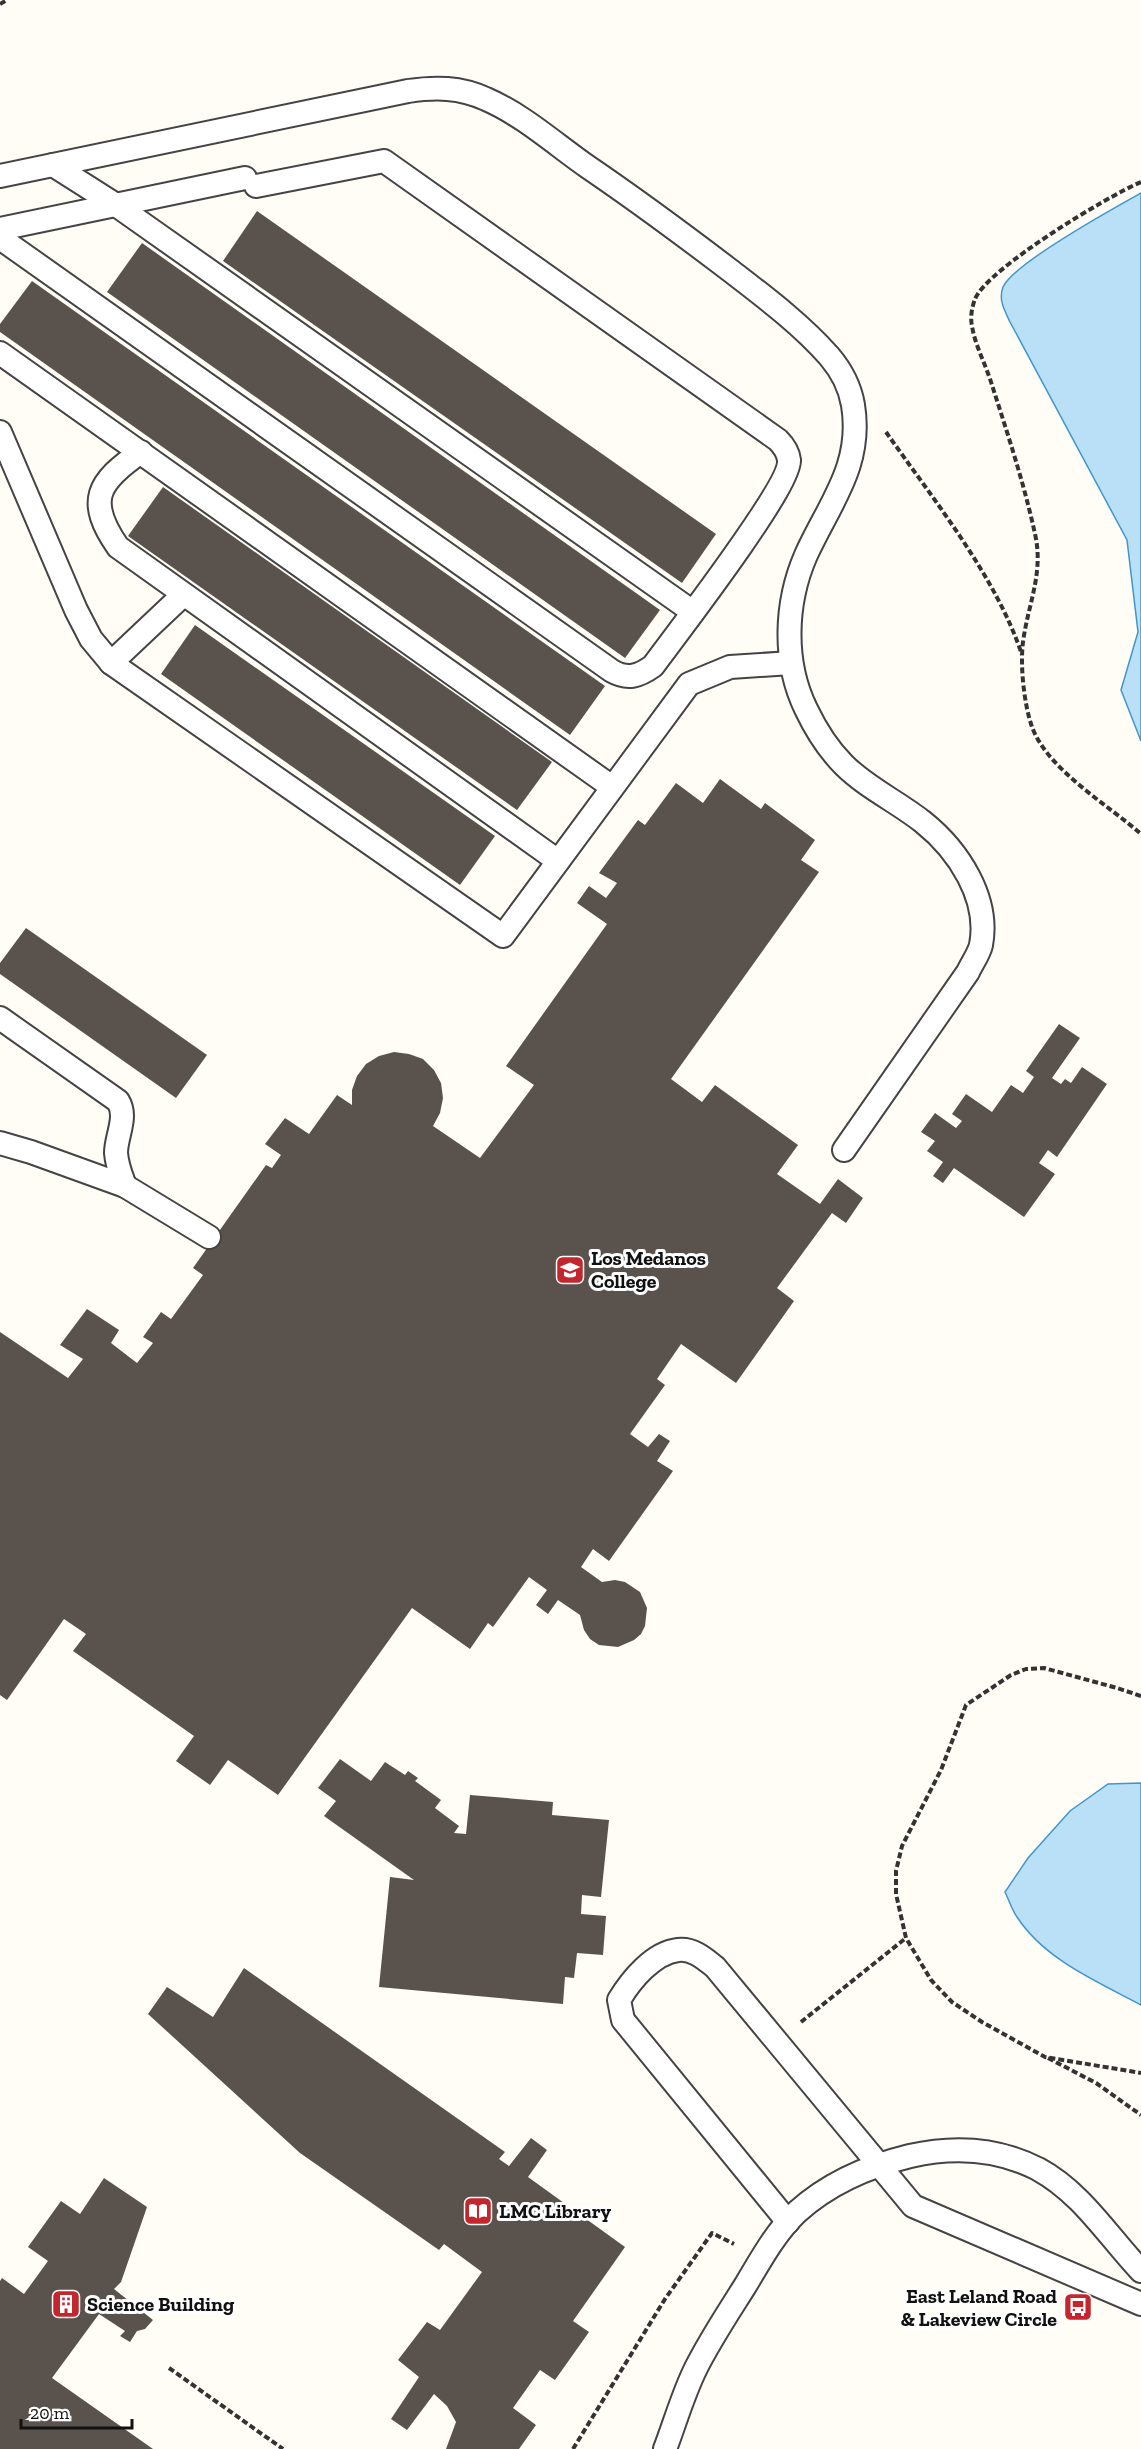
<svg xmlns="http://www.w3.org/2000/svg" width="1141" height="2449" font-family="'Zilla Slab',serif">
<rect width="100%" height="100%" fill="#fffdf5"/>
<g fill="#b9e0f7" stroke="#3f96cf" stroke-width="1.5">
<path d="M1141,193V741L1121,690L1138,632L1127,540L1010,322C1005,311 998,300 1003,287C1014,263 1114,208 1141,193Z"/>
<path d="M1141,1783V2005C1098,1982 1045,1960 1017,1917C1012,1910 1009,1900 1005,1892L1028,1858L1070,1811L1108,1784Z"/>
</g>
<g fill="#5a524d">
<path d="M257,211L716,534L682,583L223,261Z"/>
<path d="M142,243L660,610L625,658L107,292Z"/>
<path d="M32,281L605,686L570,735L0,332V324Z"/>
<path d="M163,487L552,762L517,810L128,536Z"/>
<path d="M195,625L495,836L460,885L161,674Z"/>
<path d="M720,779L761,809L765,803L815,840L801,860L819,872L671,1079L702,1102L715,1085L798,1145L777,1174L820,1204L838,1179L863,1198L846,1223L832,1213L777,1288L794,1301L736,1383L681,1344L657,1379L665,1385L630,1434L648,1447L659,1434L670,1441L657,1461L673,1471L609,1561L593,1549L581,1567L602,1582L615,1580L625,1582L640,1592L647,1608L645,1626L641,1634L634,1640L618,1647L599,1645L590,1639L584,1630L580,1615L558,1600L548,1614L536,1605L547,1590L529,1577L493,1627L488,1623L470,1649L412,1608L278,1795L228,1760L210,1785L176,1761L194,1736L73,1651L86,1634L64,1619L7,1700L0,1695V1332L68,1378L83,1359L60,1345L87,1309L119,1330L111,1343L137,1363L153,1343L143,1337L161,1312L171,1319L203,1275L193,1268L266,1165L272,1168L281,1155L265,1144L285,1118L309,1134L337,1095L352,1105V1090L357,1076L366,1064L379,1056L394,1052L409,1054L423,1059L434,1070L441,1083L443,1098L440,1113L433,1126L480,1158L534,1085L506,1066L607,924L577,903L589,886L606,898L617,883L599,873L638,820L645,825L676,783L703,803Z"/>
<path d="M26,928L207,1055L176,1098L0,974V963Z"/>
<path d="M1059,1024L1080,1038L1052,1078L1061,1084L1065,1079L1071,1083L1082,1067L1107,1084L1057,1157L1048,1150L1039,1163L1055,1174L1024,1217L954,1168L943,1183L933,1176L943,1162L927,1151L935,1141L921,1132L935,1113L956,1128L962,1121L952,1114L966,1094L992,1112L1011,1085L1023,1093L1034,1077L1026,1071Z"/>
<path d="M340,1759L371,1781L385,1762L405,1775L408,1771L418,1778L415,1781L441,1800L435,1808L459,1826L454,1833L466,1834L470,1795L553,1802L552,1815L609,1820L601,1897L582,1895L581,1914L606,1916L603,1955L577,1953L574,1978L565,1977L563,2004L379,1987L390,1877L414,1880L324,1816L336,1801L318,1788Z"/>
<path d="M244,1968L505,2152L499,2159L509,2166L531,2138L547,2150L528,2177L625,2247L573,2321L589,2332L555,2380L540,2370L513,2408L536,2425L519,2449H446L456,2422L447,2406L434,2394L407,2430L391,2419L419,2377L398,2360L427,2322L440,2330L482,2272L444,2244L439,2250L300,2153L148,2014L167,1987L213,2017Z"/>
<path d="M104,2178L147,2207L121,2282L114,2289L153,2320L145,2329L137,2331L130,2342L120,2336L125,2331L99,2314L52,2378L153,2449H0V2281L2,2278L24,2294L48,2261L28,2247L61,2201L80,2214Z"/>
</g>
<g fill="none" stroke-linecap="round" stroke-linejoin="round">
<g stroke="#444" stroke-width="26">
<g id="lane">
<path d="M53,165L116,205L693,612"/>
<path d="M0,176L408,91C435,87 460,87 486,99C523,115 555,144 588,167C635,199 681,233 727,268C762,295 800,323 829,356C841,370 850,387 853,405C863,466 829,504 806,555C785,603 783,662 806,709C816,730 828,749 844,765C867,788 898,802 923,822C958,850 990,898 981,945C979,954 972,963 968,972L844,1150"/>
<path d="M0,229L245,178"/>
<path d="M0,238L612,671C628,680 639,676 653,666C675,636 791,486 789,460C788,452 783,445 778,440L384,161L256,186"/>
<path d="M0,353L612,787"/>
<path d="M0,432L76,610L91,639L111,663L503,936L689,684L730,667L791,663"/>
<path d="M141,452C97,482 86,501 118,547L558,861"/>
<path d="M111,663L183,595"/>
<path d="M0,1018L118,1101C128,1117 116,1136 116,1153C117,1166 121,1175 125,1186"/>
<path d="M0,1143L31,1152L125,1186L209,1237"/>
<path d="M788,2222L623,2020L619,2000C631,1980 653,1953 678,1950C693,1948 705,1959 715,1967L913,2206L1141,2304"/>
<path d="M665,2449C675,2423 683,2394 696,2368C710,2340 728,2313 745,2286C760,2261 775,2233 797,2212C829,2183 869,2166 910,2156C954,2146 997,2148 1038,2169C1082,2193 1107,2235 1141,2271"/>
</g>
</g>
<g stroke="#333" stroke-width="4" stroke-dasharray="6 3" stroke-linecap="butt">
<path d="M0,4L7,0"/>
<path d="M1141,182C1108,196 988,268 975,299C972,307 970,317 972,326C975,345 985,363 991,382C1007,432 1024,483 1035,534C1044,573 1028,604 1023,642C1020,666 1024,704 1032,727C1048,770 1107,804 1141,834"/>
<path d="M886,432C933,499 997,578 1022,655"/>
<path d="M1141,1696L1117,1688L1044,1668L1026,1669L1011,1675L966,1705L941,1770L902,1846L896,1871V1894L906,1938L931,1980L952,2002L982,2022L1045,2057L1141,2073"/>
<path d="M801,2022L906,1938"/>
<path d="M1048,2058L1096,2083L1141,2115"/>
<path d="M169,2368L283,2449"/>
<path d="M573,2449L665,2299L712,2233L734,2244"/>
</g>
<use href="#lane" stroke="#fff" stroke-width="22"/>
</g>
<defs>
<g id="university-square" transform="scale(1.5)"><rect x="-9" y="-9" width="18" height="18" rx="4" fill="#c4262e" stroke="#fff"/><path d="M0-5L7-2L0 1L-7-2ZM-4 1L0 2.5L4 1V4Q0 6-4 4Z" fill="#fff"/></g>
<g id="library-square" transform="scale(1.5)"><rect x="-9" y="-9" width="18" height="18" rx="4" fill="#c4262e" stroke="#fff"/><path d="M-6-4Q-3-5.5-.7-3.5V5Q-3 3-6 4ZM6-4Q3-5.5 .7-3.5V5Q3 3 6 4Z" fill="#fff"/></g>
<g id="building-square" transform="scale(1.5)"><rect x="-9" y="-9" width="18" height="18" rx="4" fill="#c4262e" stroke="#fff"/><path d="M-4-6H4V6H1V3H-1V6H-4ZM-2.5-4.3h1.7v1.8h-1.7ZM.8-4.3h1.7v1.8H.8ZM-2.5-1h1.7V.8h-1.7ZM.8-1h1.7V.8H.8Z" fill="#fff"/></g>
<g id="bus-square" transform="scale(1.5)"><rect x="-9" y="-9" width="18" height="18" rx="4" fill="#c4262e" stroke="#fff"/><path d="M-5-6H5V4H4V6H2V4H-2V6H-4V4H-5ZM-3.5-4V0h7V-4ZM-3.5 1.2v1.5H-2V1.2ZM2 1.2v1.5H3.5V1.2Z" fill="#fff"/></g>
</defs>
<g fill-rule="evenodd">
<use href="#university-square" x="570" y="1270"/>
<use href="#library-square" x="478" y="2211"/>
<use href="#building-square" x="66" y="2304"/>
<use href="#bus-square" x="1078" y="2307"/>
</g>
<g text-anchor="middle" stroke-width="6" stroke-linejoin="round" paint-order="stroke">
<g font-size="20" font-weight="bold" fill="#111" stroke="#fff" text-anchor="start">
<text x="591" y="1265">Los Medanos<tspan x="591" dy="23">College</tspan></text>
<text x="499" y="2218">LMC Library</text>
<text x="1057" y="2303" text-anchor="end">East Leland Road<tspan x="1057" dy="23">&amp; Lakeview Circle</tspan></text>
<text x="87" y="2311">Science Building</text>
</g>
</g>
<path d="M21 2419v9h111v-9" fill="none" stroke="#111111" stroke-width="3"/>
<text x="30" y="2419" font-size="18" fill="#111111" stroke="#ffffff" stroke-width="4.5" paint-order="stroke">20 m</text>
</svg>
